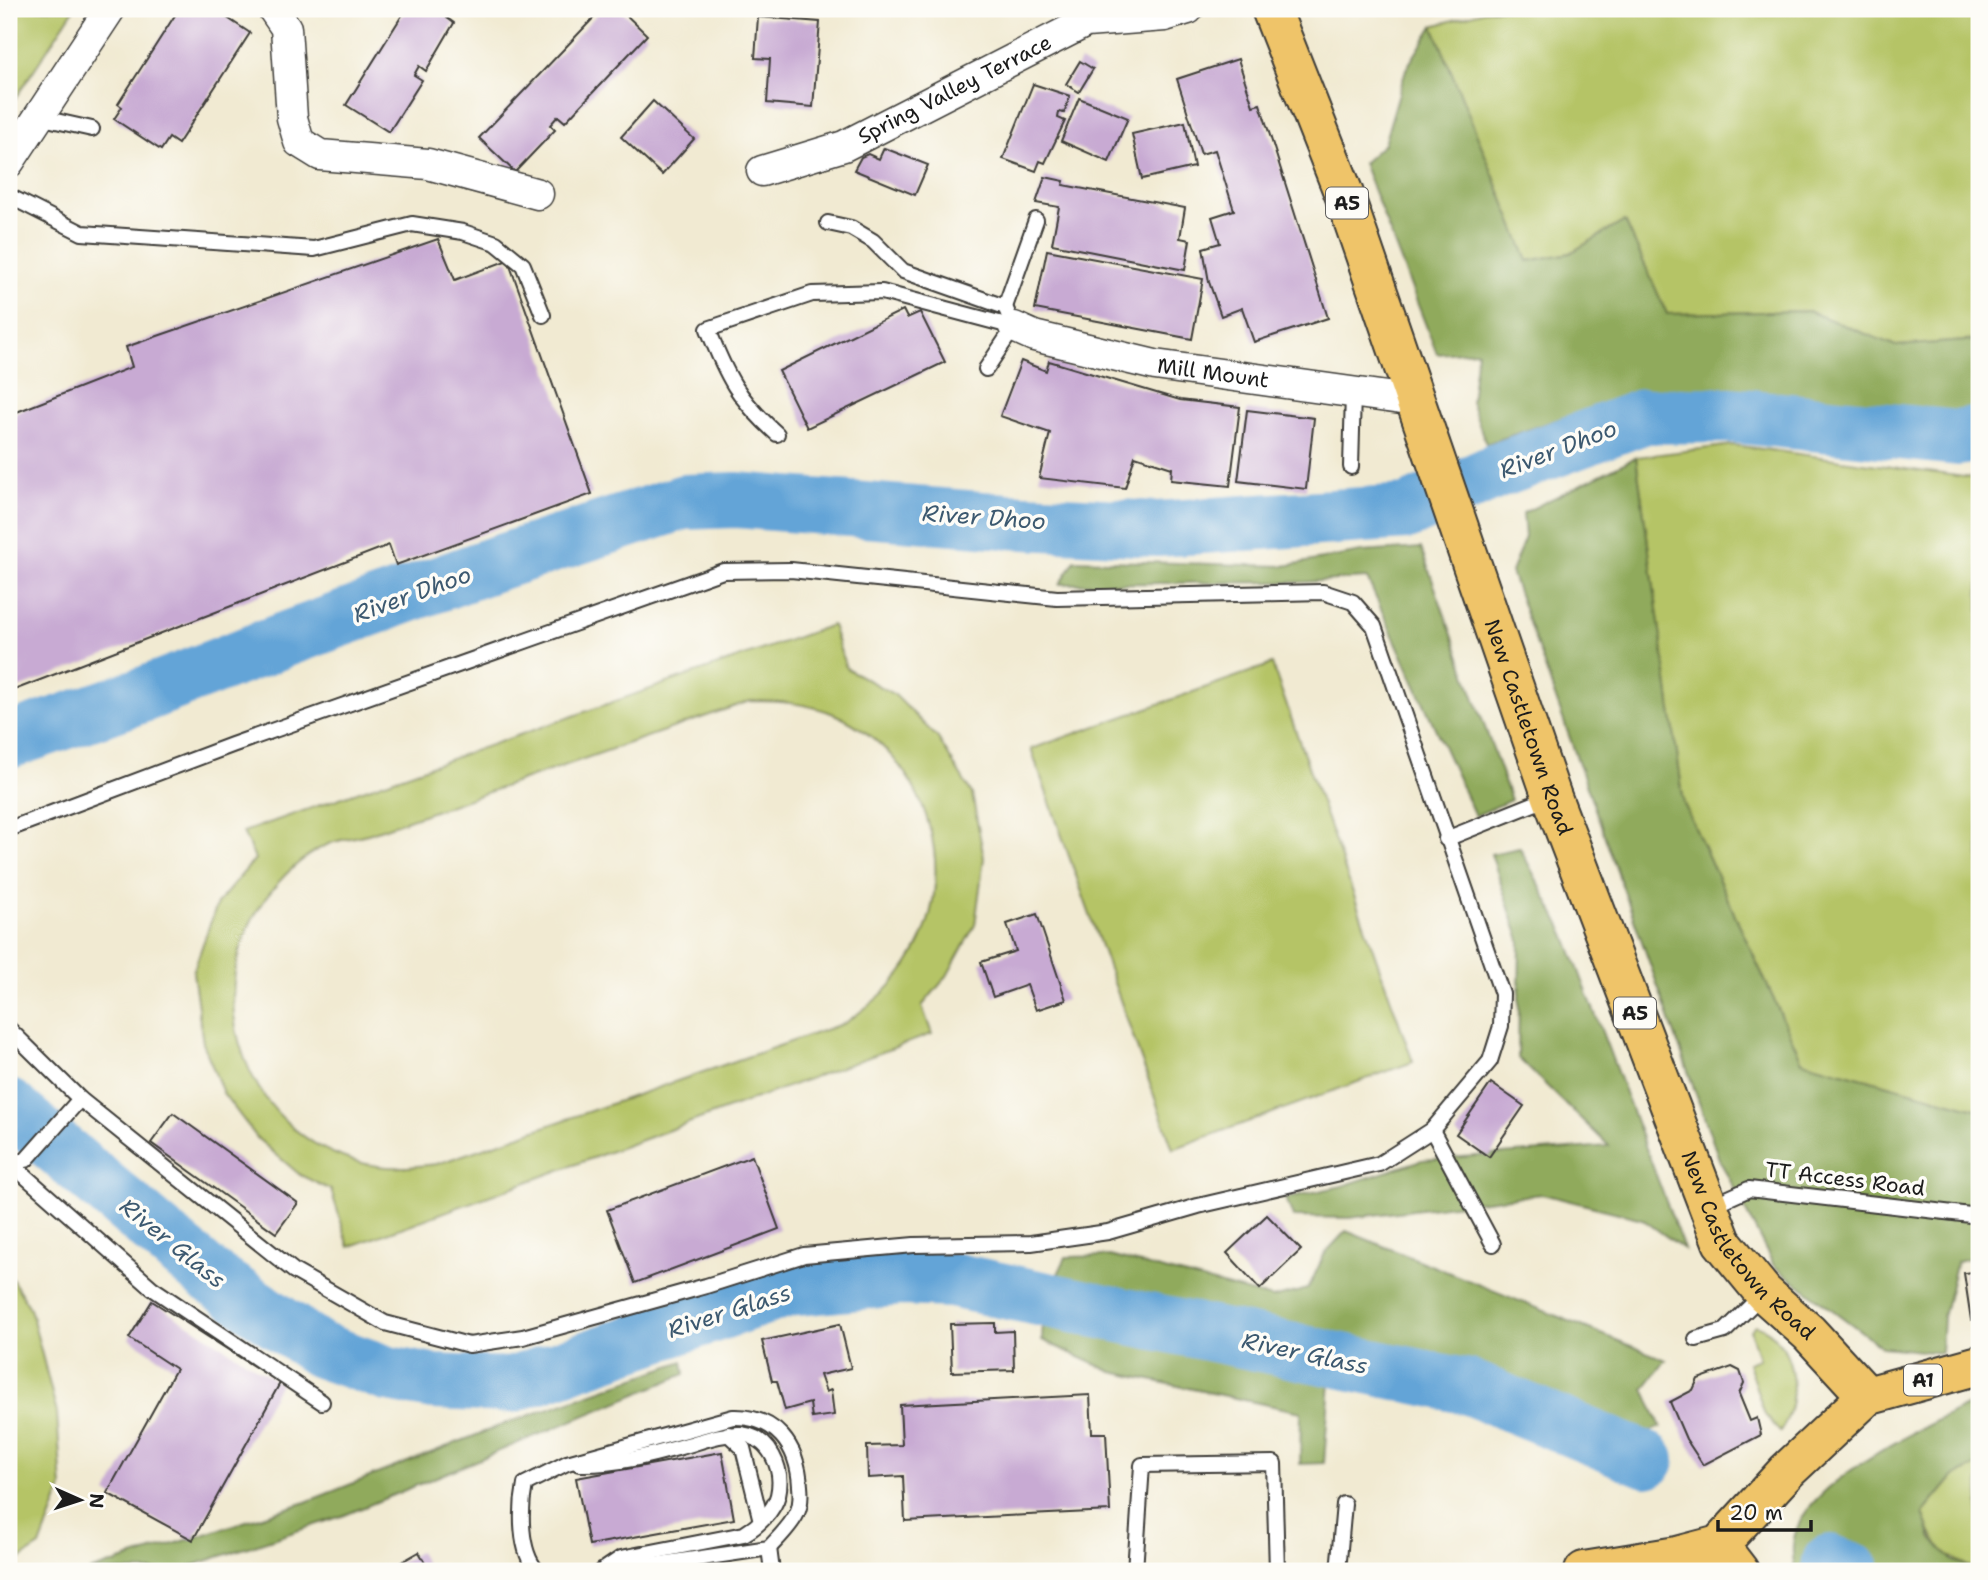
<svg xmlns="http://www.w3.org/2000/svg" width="1988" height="1580" font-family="'Shantell Sans',sans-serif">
<rect width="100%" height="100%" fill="#fdfcf7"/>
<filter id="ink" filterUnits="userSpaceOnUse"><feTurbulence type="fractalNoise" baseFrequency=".0143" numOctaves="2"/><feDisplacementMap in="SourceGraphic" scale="14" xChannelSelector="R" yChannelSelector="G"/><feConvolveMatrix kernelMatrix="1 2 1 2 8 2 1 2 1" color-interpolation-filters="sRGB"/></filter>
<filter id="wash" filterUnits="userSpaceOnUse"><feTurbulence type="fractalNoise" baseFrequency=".00686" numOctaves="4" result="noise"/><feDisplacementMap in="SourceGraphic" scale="28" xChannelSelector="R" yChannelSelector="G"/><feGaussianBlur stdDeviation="1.57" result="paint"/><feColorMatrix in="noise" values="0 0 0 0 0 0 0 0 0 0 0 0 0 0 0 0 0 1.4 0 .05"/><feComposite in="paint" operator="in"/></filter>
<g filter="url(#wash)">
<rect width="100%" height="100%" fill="#f1ead2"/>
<g fill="#b5c466" stroke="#687041" stroke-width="2" fill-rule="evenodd">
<path d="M9,9H74L9,108Z"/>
<path d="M1491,9H1979V340L1896,346L1808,311L1667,314L1625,221L1570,253L1528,261L1433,26Z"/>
<path d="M1733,445L1979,479V1110L1802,1061L1684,804L1636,457Z"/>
<path d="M832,625L846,668L895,695L938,738L972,794L984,858L975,925L947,976L922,1006L932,1034L349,1247L331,1190L300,1175L258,1139L223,1093L203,1043L193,972L217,904L255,859L243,832ZM750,701C779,701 807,703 834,714C929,756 966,878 907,965C891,989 869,1006 845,1023L437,1164C417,1166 398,1169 378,1166C247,1147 188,990 273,889C288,870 309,852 331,843C343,839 356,837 368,834Z"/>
<path d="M1272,664L1413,1062L1173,1149L1031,749Z"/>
<path d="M9,1274L30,1308L57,1413L62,1488L40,1546L9,1566Z"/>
<path d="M1755,1325C1797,1337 1802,1401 1780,1432L1765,1415L1748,1363L1759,1359L1750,1330Z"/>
<path d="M1979,1465V1570C1945,1558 1935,1548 1923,1513L1953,1477Z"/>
</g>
<g fill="#90aa5b" stroke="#56633c" stroke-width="2">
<path d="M1433,26L1528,261L1570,253L1625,221L1667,314L1808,311L1896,346L1979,340V416L1948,424L1693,398L1586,410L1486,444L1471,402L1477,351L1437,354L1363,163L1384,144L1406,69Z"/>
<path d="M1636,457L1684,804L1802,1061L1979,1110V1256L1957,1261L1943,1317L1941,1353L1882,1347L1774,1266L1719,1159L1511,572L1525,537L1523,513Z"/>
<path d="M1421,548L1511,800L1475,816L1367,578L1306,582L1060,584L1075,560L1284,566L1361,552Z"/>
<path d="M1520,848L1565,934L1684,1249L1642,1219L1542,1194L1349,1218L1293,1217L1286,1198L1342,1186L1422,1160L1609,1146L1518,1058L1520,941L1491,854Z"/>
<path d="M1346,1231L1666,1360L1644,1389L1661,1427L1629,1440L1467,1370L1057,1276L1066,1257L1110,1256L1272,1298L1308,1289L1325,1253Z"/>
<path d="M1043,1318L1330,1382L1324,1463L1300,1464L1301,1412L1112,1372L1042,1340Z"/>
<path d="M683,1361L685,1374L345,1515L176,1571H89L303,1503L502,1425Z"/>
<path d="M1979,1400V1465L1953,1477L1923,1513L1932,1539L1953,1561L1979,1571H1795C1792,1554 1791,1540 1799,1524C1821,1474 1931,1423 1979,1400Z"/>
</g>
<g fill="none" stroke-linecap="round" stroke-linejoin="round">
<g stroke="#64a4d7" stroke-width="56">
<path d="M9,741L145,694L289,638L491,565L684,502L736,500L1006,521L1157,529L1407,512L1497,471L1645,416L1731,415L1958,438L1979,434"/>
<path d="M9,1107L207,1274L320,1350L388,1374L433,1382L511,1385L788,1289L903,1278L951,1280L1469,1387L1647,1460"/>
<path d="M1830,1562L1853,1571"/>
</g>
</g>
<g id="blocks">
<g fill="#c8aad3">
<path d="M179,9H231L226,17L250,33L178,144L169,138L161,150L114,119L122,107L118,104Z"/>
<path d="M406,9H453L447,18L454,23L426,71L419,66L414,75L422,80L389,132L346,105Z"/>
<path d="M602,9H620L647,35L565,122L558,116L550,125L555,130L515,172L479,138Z"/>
<path d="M758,17L820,22L813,107L767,103L770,59L755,58Z"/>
<path d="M1238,59L1253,106L1260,104L1328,318L1254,342L1242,308L1221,316L1209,282L1203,248L1220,243L1212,217L1234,210L1215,150L1201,154L1177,79Z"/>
<path d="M1080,61L1093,69L1079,92L1066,84Z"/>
<path d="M1033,84L1070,96L1064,113L1059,112L1058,118L1065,121L1045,163L1040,161L1036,171L1003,159Z"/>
<path d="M1079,98L1128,118L1109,162L1061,141Z"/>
<path d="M653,101L694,139L662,175L621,137Z"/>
<path d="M1185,122L1194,167L1142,179L1132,134Z"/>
<path d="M884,148L928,165L915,195L854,170L861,157L868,154L879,159Z"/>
<path d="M1045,177L1064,181L1063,185L1185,208L1180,238L1190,240L1185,270L1052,244L1059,207L1036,203Z"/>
<path d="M438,239L455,280L508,260L592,494L396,565L389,545L9,692V415L132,367L126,347Z"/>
<path d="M1047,250L1203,279L1192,339L1035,309Z"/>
<path d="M903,310L907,318L920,312L945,362L807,428L779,371Z"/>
<path d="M1021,361L1046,371L1049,361L1180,400L1240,407L1230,486L1171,480L1172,468L1135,456L1125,488L1039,478L1050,433L1000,416Z"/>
<path d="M1247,410L1314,418L1306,489L1238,481Z"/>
<path d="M1037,914L1066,1000L1036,1010L1027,985L993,997L981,962L1016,951L1007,924Z"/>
<path d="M1491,1083L1524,1106L1489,1157L1456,1134Z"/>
<path d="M173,1113L298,1203L276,1233L151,1143Z"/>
<path d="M752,1156L779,1229L635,1283L607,1210Z"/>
<path d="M1267,1215L1301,1250L1260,1289L1227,1253Z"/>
<path d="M1979,1271V1319L1971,1320L1964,1273Z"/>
<path d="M152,1301L280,1383L193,1540L107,1493L176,1369L129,1338Z"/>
<path d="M995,1323V1332L1013,1331L1014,1370L952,1372L950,1324Z"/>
<path d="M840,1324L851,1368L820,1375L826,1392L831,1390L834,1415L812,1418L810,1403L785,1410L777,1381H772L762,1341Z"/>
<path d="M1732,1367L1740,1371L1744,1383L1739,1394L1750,1421L1757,1418L1761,1435L1703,1465L1686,1439L1670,1402L1693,1390L1698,1379Z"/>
<path d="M1090,1395L1092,1433H1106L1110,1511L905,1521L903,1476L868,1478L867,1446L902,1445L900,1405Z"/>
<path d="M722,1452L734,1519L589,1545L576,1478Z"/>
<path d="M419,1552L430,1571H393L391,1568Z"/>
</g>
</g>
</g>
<g filter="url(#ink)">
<use href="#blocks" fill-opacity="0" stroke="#3c3b37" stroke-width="2"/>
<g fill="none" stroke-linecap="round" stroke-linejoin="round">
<g stroke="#3c3b37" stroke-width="18">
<g id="service">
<path d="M38,117L92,129"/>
<path d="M9,196L82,233L314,249L412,224L463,232L496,243L523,265L543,315"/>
<path d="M828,223L851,228L873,241L903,271L1005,307L1014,327"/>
<path d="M1005,307L1036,220"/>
<path d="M986,369L1014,327"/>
<path d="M777,434C738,399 727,377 708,329L812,294L882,292L1014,327"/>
<path d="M1351,467L1353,393"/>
<path d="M9,829L232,745L723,571L791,570L1057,598L1323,592L1353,602L1374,626L1502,994L1501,1026L1490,1061L1432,1130L1379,1164L1198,1206L1108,1232L1031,1243L914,1245L804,1255L706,1286L523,1337L469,1345L385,1323L294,1271L80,1099L9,1029"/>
<path d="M1446,839L1551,797"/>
<path d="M1432,1130L1493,1244"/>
<path d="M9,1162L152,1288L322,1402"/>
<path d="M11,1163L26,1160L80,1099"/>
<path d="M1711,1206L1749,1189L1979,1216"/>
<path d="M1696,1339L1725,1331L1763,1294"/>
<path d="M728,1434L743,1448L761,1521"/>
<path d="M579,1464C615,1465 649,1456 684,1446C702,1441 722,1433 741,1434C770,1437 784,1469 778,1495C774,1511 758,1526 744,1534L621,1558L602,1571"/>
<path d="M769,1548L772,1571"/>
<path d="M537,1571C519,1551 520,1510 525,1484L567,1463L733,1417C776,1416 798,1446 800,1486C801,1496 801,1505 797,1513C791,1526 779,1537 769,1548L614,1571"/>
<path d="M1135,1571L1142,1465L1274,1463L1277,1571"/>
<path d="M1338,1571L1344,1504"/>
</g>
</g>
<g stroke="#3c3b37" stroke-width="33">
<g id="minor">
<path d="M273,9L286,28L292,118L299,142L320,155L428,164L538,194"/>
<path d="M9,162L110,9"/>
<path id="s1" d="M762,171L844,146L1086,22L1165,16L1188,9"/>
<path id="s2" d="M1014,327L1034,336L1155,365L1416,401"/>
</g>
</g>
<g stroke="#3c3b37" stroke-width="42">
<g id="trunk">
<path id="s3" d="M1271,9L1344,194L1552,797L1722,1242L1764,1293L1809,1333L1867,1396"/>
<path d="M1719,1545L1739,1571"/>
<path d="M1584,1571L1677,1556L1719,1545L1787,1471L1867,1396L1979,1365"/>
</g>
</g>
<use href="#service" stroke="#fff" stroke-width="14"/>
<use href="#minor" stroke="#fff" stroke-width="30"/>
<use href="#trunk" stroke="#efc469" stroke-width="38"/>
</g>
</g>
<g text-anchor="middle" stroke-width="7" stroke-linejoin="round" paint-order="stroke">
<g fill="#fdfcf7" stroke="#605f5e" stroke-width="2">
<rect x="1326" y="187.5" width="42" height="31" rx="5"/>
<rect x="1614" y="997.5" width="42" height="31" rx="5"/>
<rect x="1904" y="1364.5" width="38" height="31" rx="5"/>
</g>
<g font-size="19" font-weight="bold" fill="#1c1c1c">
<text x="1347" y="210">A5</text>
<text x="1635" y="1020">A5</text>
<text x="1923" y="1387">A1</text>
</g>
<g font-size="21" fill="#1c1c1c" stroke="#fdfcf7">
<text dy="7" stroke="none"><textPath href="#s1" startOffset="210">Spring Valley Terrace</textPath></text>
<text dy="7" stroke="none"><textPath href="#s2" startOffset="205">Mill Mount</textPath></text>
<text dy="7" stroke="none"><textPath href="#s3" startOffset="763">New Castletown Road</textPath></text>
<text transform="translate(1845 1179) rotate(7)" y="7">TT Access Road</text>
<text dy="7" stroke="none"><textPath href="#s3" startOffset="1330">New Castletown Road</textPath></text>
</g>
<g font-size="23" font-style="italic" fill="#3c5970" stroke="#fdfcf7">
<text transform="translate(1558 449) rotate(-21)" y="8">River Dhoo</text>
<text transform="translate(984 517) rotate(4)" y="8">River Dhoo</text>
<text transform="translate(412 594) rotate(-20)" y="8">River Dhoo</text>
<text transform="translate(173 1243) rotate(39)" y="8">River Glass</text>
<text transform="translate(729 1311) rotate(-18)" y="8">River Glass</text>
<text transform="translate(1305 1353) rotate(12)" y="8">River Glass</text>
</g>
</g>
<rect width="1988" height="1580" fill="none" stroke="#fdfcf7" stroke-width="35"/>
<g transform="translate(80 1500) rotate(93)" stroke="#fdfcf7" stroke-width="5" paint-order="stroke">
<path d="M0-5L12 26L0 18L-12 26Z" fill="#1c1c1c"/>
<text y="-10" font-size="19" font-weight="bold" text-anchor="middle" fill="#1c1c1c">N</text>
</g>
<path d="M1718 1520v10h93v-10" fill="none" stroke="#1c1c1c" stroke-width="3.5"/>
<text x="1729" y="1520" font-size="21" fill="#1c1c1c" stroke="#fdfcf7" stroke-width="5" paint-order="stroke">20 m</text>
</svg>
